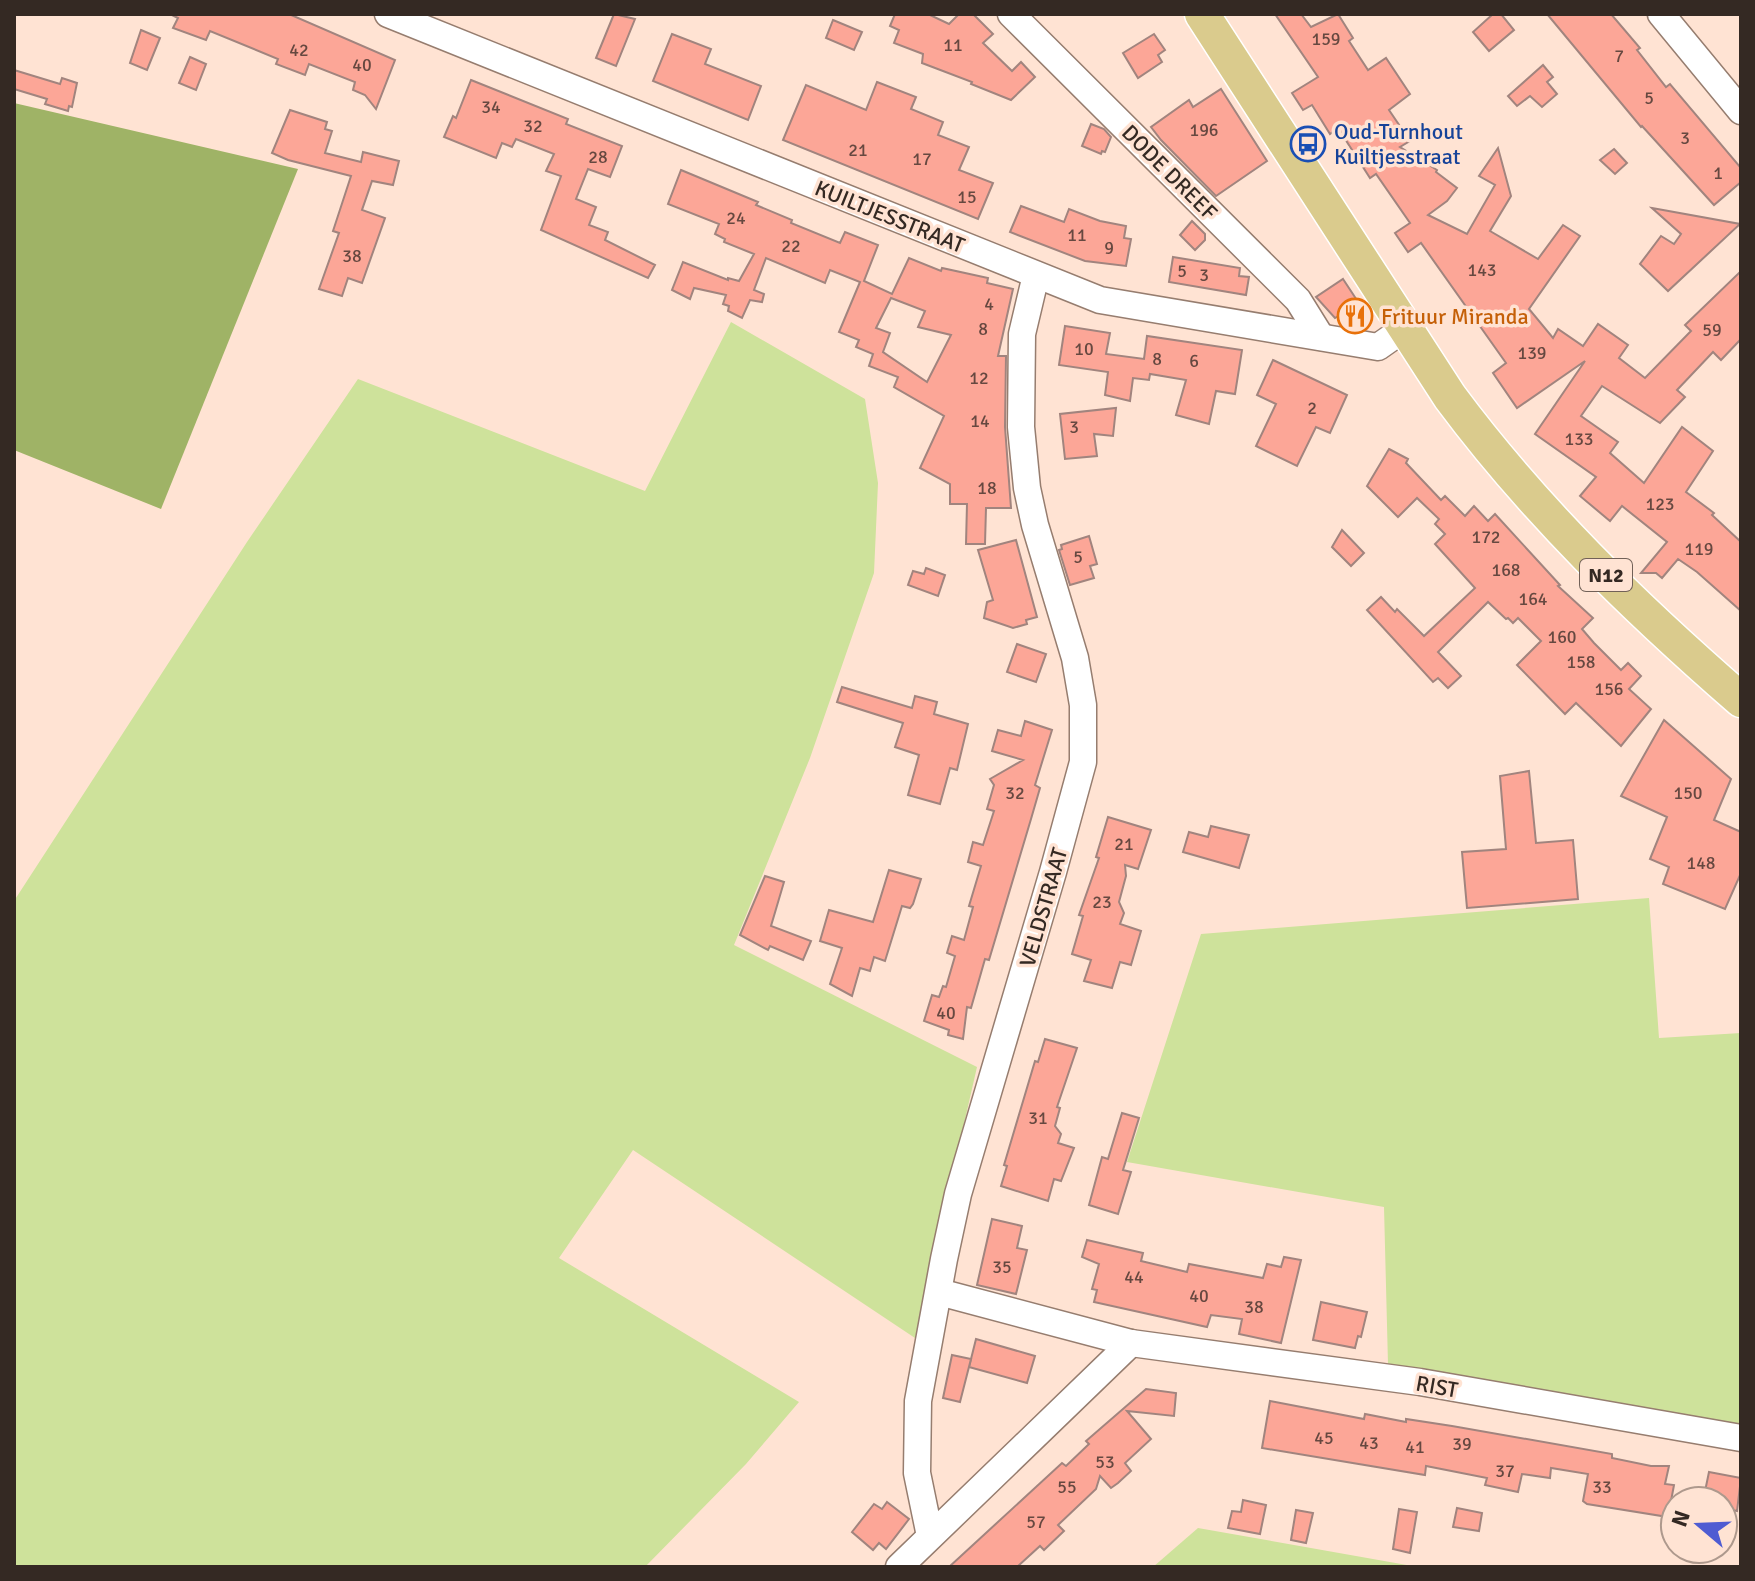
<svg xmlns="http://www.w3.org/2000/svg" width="1755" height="1581" font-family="Signika,sans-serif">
<rect width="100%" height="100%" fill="#ffe3d3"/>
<g fill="#cee29b">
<path d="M731,322L865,399L878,483L874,573L810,758L734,945L977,1067L915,1338L633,1150L559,1258L799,1402L746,1464L645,1567H14V901L247,542L358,379L645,491Z"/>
<path d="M1649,898L1659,1038L1741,1033V1425L1388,1364L1384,1207L1127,1162L1201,934Z"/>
<path d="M1198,1528L1418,1567H1153Z"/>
</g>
<path fill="#9fb366" d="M14,103L298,169L161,509L14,450Z"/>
<g fill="#fca697" stroke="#a1847e" stroke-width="2" fill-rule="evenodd">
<path d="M170,14H289L395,60L376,109L365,95L353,90L355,82L309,64L305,75L276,64L278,59L210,31L206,40L173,28L178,18Z"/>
<path d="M614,14L635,19L616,66L596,58Z"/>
<path d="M895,14H928L949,24L959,14H973L993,34L983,43L1012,71L1021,62L1035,77L1011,100L971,84L972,82L922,63L923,54L894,43L899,30L890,26Z"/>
<path d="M1275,14H1301L1311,27L1338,14L1353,38L1349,41L1368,70L1386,58L1410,94L1389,110L1410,141L1400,147L1437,170L1436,172L1457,188L1447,201L1428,215L1467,234L1495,185L1479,176L1498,148L1511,196L1490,231L1538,259L1563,225L1580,236L1529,309L1553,338L1558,329L1583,346L1598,324L1628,345L1619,358L1645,378L1691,331L1685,325L1741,271V339L1721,360L1713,352L1677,390L1685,397L1660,423L1602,386L1581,416L1618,442L1610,453L1644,483L1682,427L1713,451L1686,492L1714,513L1712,515L1741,542V611L1697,572L1678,559L1662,578L1656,573H1641L1667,542L1622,506L1610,521L1580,496L1596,477L1535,434L1585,361L1517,408L1493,373L1506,363L1421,243L1408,252L1395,233L1410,223L1376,174L1370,178L1338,128L1330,134L1312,105L1303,110L1292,93L1318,77Z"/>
<path d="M1493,14H1501L1514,30L1489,51L1473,32Z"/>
<path d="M1547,14H1611L1640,48L1637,50L1666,87L1670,84L1741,168V182L1714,205L1642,126L1641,127Z"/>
<path d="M833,20L862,32L854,50L826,38Z"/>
<path d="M141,30L160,38L147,70L130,63Z"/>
<path d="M672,34L711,49L705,64L761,86L748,120L653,81Z"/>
<path d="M1154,34L1165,50L1158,55L1162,62L1138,78L1123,53Z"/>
<path d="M190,57L206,64L196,90L179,83Z"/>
<path d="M1543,65L1553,77L1547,82L1557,94L1542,107L1530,96L1517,106L1508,96Z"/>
<path d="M14,70L60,84L62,78L77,83L72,107L69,106L68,111L45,104L47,99L14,89Z"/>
<path d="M471,80L568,119L566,124L622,146L610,177L588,169L576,199L596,207L589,225L608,232L605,240L655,265L648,278L541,230L561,176L546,171L554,154L516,139L512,147L502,143L496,158L444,137L453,116L456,118Z"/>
<path d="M877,82L916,97L911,109L943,122L938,135L969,147L959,170L993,183L978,219L783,140L806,85L866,110Z"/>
<path d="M1221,89L1267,161L1216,196L1161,140L1151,127L1189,100L1193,107Z"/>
<path d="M290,110L327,122L325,129L332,131L325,153L361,162L363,152L399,161L393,185L372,181L362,210L385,218L362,283L348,278L342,296L319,289L339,233L333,231L351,176L288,160L272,153Z"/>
<path d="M1091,124L1104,129L1111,137L1105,152L1102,151L1101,154L1082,146Z"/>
<path d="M1614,149L1627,163L1615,174L1600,160Z"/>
<path d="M681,170L758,202L756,205L792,220L791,223L840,243L845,232L878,245L864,281L892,294L909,258L941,271L942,268L988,278L987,283L1013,289L998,356H1006L1005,427L1011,508H986L985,544H966L967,504H950V484L920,468L944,416L894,387L898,377L869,366L873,354L856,347L859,340L839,332L860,282L830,270L825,283L766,258L754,290L764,294L762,302L750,300L742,318L728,311L729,306L723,304L726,295L694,288L690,299L672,290L683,262L728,280V278L739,281L754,254L724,242L725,239L715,234L719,224L668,204ZM891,298L925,311L918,327L951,335L927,382L883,352L890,333L876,328Z"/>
<path d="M1021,206L1064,222L1069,209L1100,221L1126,226L1124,238L1131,239L1126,266L1085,261L1010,232Z"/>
<path d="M1652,208L1740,224L1668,291L1640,264L1661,236L1674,244L1681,234Z"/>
<path d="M1192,221L1205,234V240L1195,250L1180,235Z"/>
<path d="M1173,257L1240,268L1239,276L1249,277L1246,295L1169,282Z"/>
<path d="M1343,279L1368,317L1367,323L1360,328L1351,326L1342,314L1335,318L1316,297Z"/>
<path d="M1065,326L1110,333L1106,354L1144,359L1147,336L1242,350L1235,394L1216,391L1209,424L1176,415L1186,380L1150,374L1149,380L1133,378L1130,401L1105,395L1108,372L1059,365Z"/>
<path d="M1273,360L1347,395L1330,433L1316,427L1297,466L1256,446L1276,404L1257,395Z"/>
<path d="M1116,408L1113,436L1094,434L1097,456L1065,459L1060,414Z"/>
<path d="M1389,449L1408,459L1406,463L1441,500L1445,496L1465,516L1474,506L1488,521L1495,514L1560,585L1558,586L1593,618L1582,629L1594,643L1621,670L1628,663L1641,676L1629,689L1651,709L1621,746L1576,703L1565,714L1517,665L1541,641L1518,618L1513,623L1508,618L1506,619L1488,602L1438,652L1461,676L1448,688L1438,678L1433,682L1367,610L1381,597L1395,612L1397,609L1424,636L1475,588L1435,544L1445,534L1435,524L1439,519L1417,498L1398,517L1367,486Z"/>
<path d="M1342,530L1364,553L1351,566L1332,547Z"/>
<path d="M1089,536L1097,564L1090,566L1094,578L1070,585L1059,550L1062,549L1061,545Z"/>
<path d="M1016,540L1037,617L1026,620L1027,624L1013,628L984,618L987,602L993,600L978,550Z"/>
<path d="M926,568L945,575L938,596L908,585L913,571L924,574Z"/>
<path d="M1017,644L1046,654L1036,682L1007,672Z"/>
<path d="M842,687L912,708L915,696L937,702L934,714L968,724L957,770L950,768L940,804L908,795L919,755L895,747L903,723L837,702Z"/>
<path d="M1664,720L1731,779L1714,820L1741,832V873L1725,909L1663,884L1669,867L1650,859L1667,817L1621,796Z"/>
<path d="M1025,721L1052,730L1035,785L1040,788L1031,819L989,960L985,959L971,1008L967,1007L963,1039L948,1035L949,1030L924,1021L932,995L939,997L943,986L946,987L955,956L947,953L952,936L964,940L973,907L969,906L981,866L968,862L973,842L983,845L994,811L987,809L994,785L990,779L1023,760L992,751L998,730L1021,736Z"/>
<path d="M1529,771L1536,843L1573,840L1578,899L1467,908L1462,852L1506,849L1500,776Z"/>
<path d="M1108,817L1151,830L1138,869L1125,865L1126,876L1119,902L1124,913L1120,924L1141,931L1131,965L1120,962L1112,988L1084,981L1091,960L1072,954L1083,916L1079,915L1099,858L1096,857Z"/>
<path d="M1211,826L1249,835L1239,868L1183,852L1189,832L1208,837Z"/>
<path d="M889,870L921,879L913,904L910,908L902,906L885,961L874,957L870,971L860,968L852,996L830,984L842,948L820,941L829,910L873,922Z"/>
<path d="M765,876L784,882L771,926L811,941L803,960L770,946L768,950L740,935Z"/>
<path d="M1045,1039L1077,1048L1057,1107L1060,1108L1055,1126L1061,1134L1058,1143L1074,1148L1061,1181L1054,1179L1048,1201L1001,1186L1007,1166L1004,1165L1035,1061L1038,1062Z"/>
<path d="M1122,1113L1139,1118L1123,1170L1131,1172L1118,1214L1089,1205L1102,1157L1108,1159Z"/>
<path d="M992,1219L1022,1226L1017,1248L1027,1250L1016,1294L977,1285Z"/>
<path d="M1087,1240L1143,1253L1141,1261L1187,1272L1189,1264L1263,1278L1267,1264L1281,1267L1284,1257L1301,1260L1281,1343L1239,1334L1242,1319L1211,1315L1207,1327L1094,1302L1097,1290L1092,1289L1099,1264L1082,1257Z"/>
<path d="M1321,1302L1367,1312L1361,1337L1358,1336L1355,1348L1313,1340Z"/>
<path d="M976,1339L1035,1356L1027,1383L969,1367Z"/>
<path d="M952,1355L971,1359L960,1402L943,1398Z"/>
<path d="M1146,1389L1176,1393L1174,1416L1127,1411L1151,1439L1125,1463L1131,1471L1118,1483L1111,1488L1100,1476L1096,1489L1058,1525L1064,1531L1044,1550L1040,1546L1017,1567H949L1062,1463L1066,1466L1089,1444L1086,1441Z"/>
<path d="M1270,1401L1364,1419L1365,1414L1406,1422V1419L1452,1426L1612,1454V1458L1651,1466H1669L1665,1484L1674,1485L1668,1517L1587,1504L1583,1501L1588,1474L1551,1468L1550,1478L1522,1474L1518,1492L1485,1485L1487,1478L1426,1466L1425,1475L1262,1448Z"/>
<path d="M1709,1472L1741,1478L1737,1511L1723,1508V1501H1703Z"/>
<path d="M1243,1500L1266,1505L1260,1534L1228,1528L1232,1511L1241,1512Z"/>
<path d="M887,1502L909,1519L886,1549L879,1543L873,1550L852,1532L874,1504L882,1509Z"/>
<path d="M1457,1508L1482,1513L1479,1531L1453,1527Z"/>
<path d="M1399,1509L1417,1512L1410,1553L1393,1549Z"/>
<path d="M1296,1510L1313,1513L1306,1543L1291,1540Z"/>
</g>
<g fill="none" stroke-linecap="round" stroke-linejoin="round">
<g stroke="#967d6f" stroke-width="29">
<g id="minor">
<path d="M388,14L1100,300L1378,347L1405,328"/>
<path d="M1011,14L1298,300L1321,337"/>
<path d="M1661,14L1741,111"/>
<path d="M939,1292L1131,1343L1420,1382L1741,1438"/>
<path d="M930,1536L917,1473L918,1401L944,1259L958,1194L1053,872L1083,762V705L1075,658L1035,525L1027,488L1021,427L1022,334L1036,275"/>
<path d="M899,1567L1131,1343"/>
</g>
</g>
<g stroke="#fff" stroke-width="37">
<path id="major" d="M1202,14L1450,397C1534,510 1635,608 1741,700"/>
</g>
<use href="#minor" stroke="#fff" stroke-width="26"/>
<use href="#major" stroke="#dacb8d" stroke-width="34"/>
</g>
<defs>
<g id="bus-ring" transform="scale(1.8)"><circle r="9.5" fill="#ffe3d3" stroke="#1a4fb4" stroke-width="1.5"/><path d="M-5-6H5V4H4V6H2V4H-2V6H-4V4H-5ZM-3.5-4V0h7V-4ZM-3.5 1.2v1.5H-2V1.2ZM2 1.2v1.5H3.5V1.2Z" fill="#1a4fb4"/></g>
<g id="restaurant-ring" transform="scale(1.8)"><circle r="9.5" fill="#ffe3d3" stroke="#e8710a" stroke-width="1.5"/><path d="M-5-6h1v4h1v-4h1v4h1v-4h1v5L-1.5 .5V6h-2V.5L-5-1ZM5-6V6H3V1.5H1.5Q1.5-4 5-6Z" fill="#e8710a"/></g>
</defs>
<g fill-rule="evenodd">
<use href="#bus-ring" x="1308" y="144"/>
<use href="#restaurant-ring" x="1355" y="316"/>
</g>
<g text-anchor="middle" stroke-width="7" stroke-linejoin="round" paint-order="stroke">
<g font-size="18" fill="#664840">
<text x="1326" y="45">159</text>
<text x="953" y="51">11</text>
<text x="299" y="56">42</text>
<text x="1619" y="62">7</text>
<text x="362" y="71">40</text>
<text x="1649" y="104">5</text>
<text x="491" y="113">34</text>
<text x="533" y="132">32</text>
<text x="1204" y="136">196</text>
<text x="1685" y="144">3</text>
<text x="858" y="156">21</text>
<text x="598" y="163">28</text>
<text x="922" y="165">17</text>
<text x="1718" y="179">1</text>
<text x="967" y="203">15</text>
<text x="736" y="224">24</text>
<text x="1077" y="241">11</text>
<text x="791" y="252">22</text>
<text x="1109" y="254">9</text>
<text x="352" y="262">38</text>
<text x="1482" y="276">143</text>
<text x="1182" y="277">5</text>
<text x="1204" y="281">3</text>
<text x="989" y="310">4</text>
<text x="983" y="335">8</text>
<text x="1712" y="336">59</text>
<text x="1084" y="355">10</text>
<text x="1532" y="359">139</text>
<text x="1157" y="365">8</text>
<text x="1194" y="367">6</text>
<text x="979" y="384">12</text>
<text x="1312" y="414">2</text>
<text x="980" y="427">14</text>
<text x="1074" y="433">3</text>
<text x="1579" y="445">133</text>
<text x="987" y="494">18</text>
<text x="1660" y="510">123</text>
<text x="1486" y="543">172</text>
<text x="1699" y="555">119</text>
<text x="1078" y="563">5</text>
<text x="1506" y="576">168</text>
<text x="1533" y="605">164</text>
<text x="1562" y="643">160</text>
<text x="1581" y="668">158</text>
<text x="1609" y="695">156</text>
<text x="1015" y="799">32</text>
<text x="1688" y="799">150</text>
<text x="1124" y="850">21</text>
<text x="1701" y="869">148</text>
<text x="1102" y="908">23</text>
<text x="946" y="1019">40</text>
<text x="1038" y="1124">31</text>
<text x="1002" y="1273">35</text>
<text x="1134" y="1283">44</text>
<text x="1199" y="1302">40</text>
<text x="1254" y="1313">38</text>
<text x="1324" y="1444">45</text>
<text x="1369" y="1449">43</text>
<text x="1462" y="1450">39</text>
<text x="1415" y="1453">41</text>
<text x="1105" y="1468">53</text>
<text x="1505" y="1477">37</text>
<text x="1067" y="1493">55</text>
<text x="1602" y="1493">33</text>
<text x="1036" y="1528">57</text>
</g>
<rect fill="#ffe3d3" stroke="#716158" stroke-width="2" x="1580" y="559" width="52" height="32" rx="6"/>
<g font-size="20" font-weight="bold" fill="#342923">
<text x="1606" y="582">N12</text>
</g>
<g font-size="22" fill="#164399" stroke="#ffe3d3" text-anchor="start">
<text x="1334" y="139">Oud-Turnhout<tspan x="1334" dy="25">Kuiltjesstraat</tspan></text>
</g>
<g font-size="22" fill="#342923" stroke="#ffe3d3">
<text transform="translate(1170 172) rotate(45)" y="8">DODE DREEF</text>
<text transform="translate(890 216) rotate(22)" y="8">KUILTJESSTRAAT</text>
<text transform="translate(1043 907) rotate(-74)" y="8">VELDSTRAAT</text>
<text transform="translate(1437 1386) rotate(10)" y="8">RIST</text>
</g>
<g font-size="22" fill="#c56008" stroke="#ffe3d3" text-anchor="start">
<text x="1381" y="324">Frituur Miranda</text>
</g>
</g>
<rect width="1755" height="1581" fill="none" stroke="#342923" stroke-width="32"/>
<g transform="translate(1699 1525) rotate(289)"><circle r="38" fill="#ffe3d3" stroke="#ae998d" stroke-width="2"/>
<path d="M0-6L14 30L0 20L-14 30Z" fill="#4f5cd2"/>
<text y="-12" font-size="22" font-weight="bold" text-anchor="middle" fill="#342923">N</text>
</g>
</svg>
